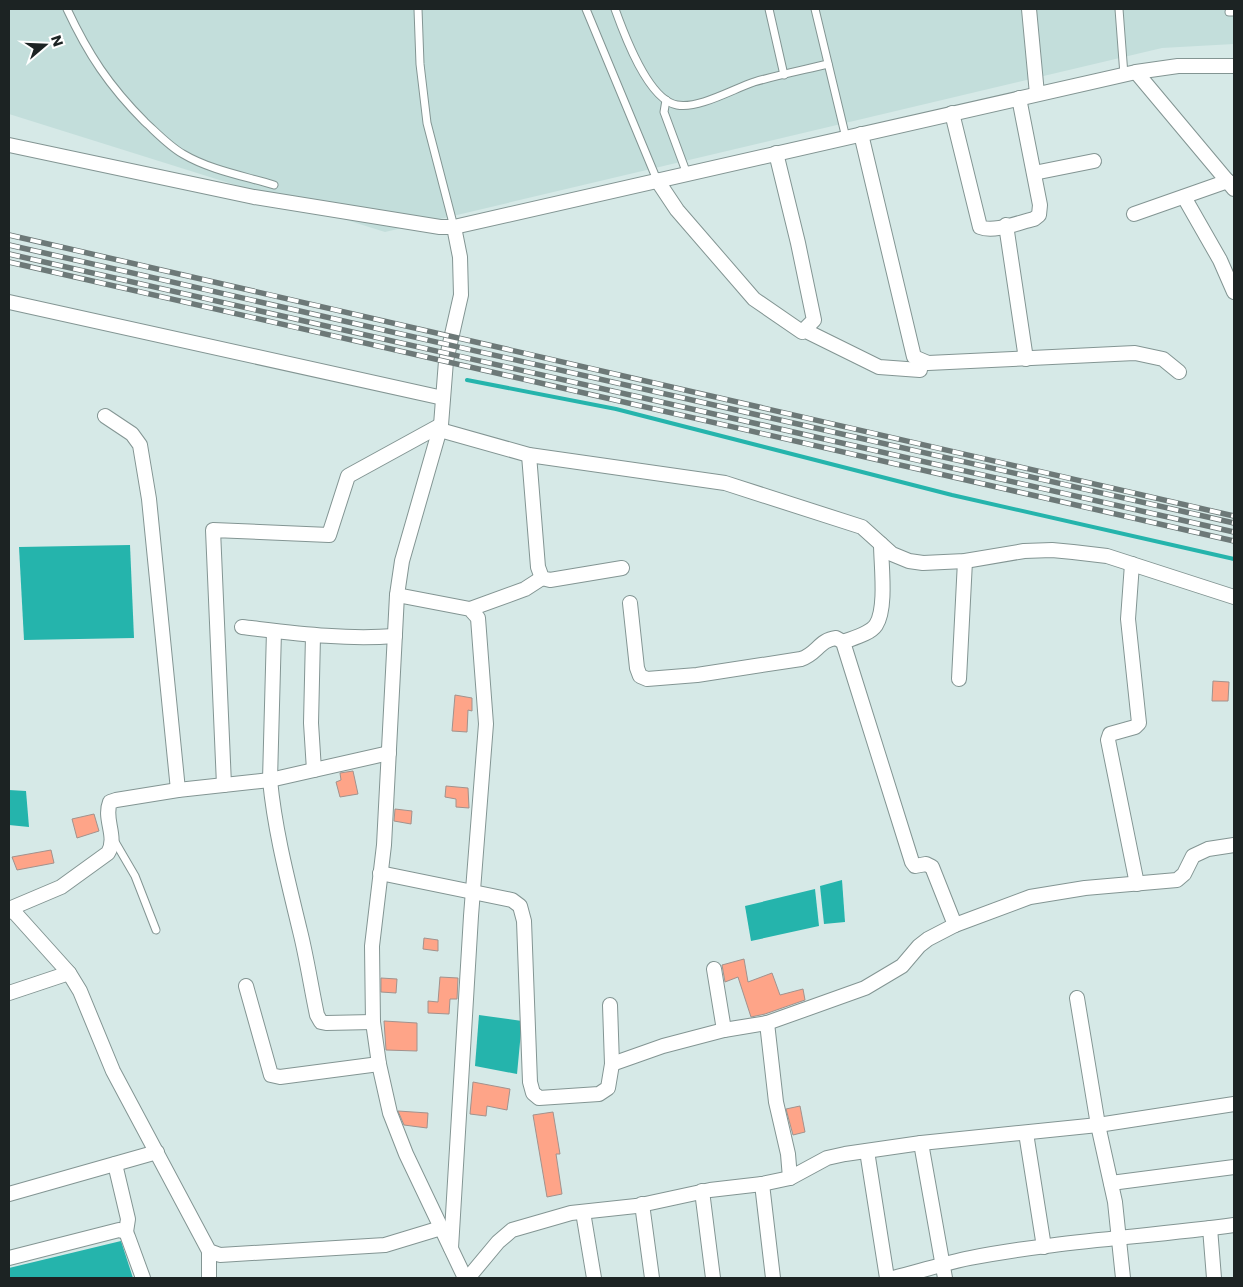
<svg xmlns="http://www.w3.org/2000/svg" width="1243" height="1287" font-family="Poppins,sans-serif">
<rect width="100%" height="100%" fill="#d6e9e7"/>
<path fill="#c3dedb" d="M9,9H1234V44L1162,48L385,232L9,114Z"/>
<g fill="#25b4ac">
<path d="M130,545L134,638L24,640L19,547Z"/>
<path d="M9,790L26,791L29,827L9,825Z"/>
<path d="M842,880L845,922L824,924L820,886Z"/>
<path d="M815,889L819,926L751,941L745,906Z"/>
<path d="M479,1015L522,1021L517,1074L475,1066Z"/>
<path d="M121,1241L133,1278H9V1268Z"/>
</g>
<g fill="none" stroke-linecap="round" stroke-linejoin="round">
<path stroke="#25b4ac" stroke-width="4" d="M467,380L616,409L952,495L1234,559"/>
</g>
<g fill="#fea488" stroke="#a2928d">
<path d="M1213,681L1229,682L1228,701H1212Z"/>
<path d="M455,695L472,698V711L468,710L467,732L452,731Z"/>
<path d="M353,771L358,794L340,797L336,782L341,780L340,773Z"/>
<path d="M446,786L468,788L469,808L456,807V799L445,797Z"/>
<path d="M395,809L412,811L411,824L394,821Z"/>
<path d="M94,814L99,831L77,838L72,819Z"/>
<path d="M51,850L54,863L17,870L12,857Z"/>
<path d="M424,938L438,940V951L423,949Z"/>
<path d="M744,959L748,982L772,973L780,995L803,989L805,1000L765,1014L751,1017L738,977L725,982L722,965Z"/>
<path d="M440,977L458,978L457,999H450L449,1014L428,1013V1001L438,1002Z"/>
<path d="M381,978L397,979L396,993L381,992Z"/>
<path d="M384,1021L417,1023V1051L386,1050Z"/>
<path d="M473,1082L510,1089L507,1110L487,1106L486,1116L470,1114Z"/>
<path d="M800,1106L805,1132L793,1135L786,1109Z"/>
<path d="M398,1111L428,1113L427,1128L404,1125Z"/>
<path d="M553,1112L560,1154H556L562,1194L547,1197L533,1115Z"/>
</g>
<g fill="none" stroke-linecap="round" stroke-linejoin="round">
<g stroke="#839593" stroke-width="9">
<g id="service">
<path d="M67,9C88,54 109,86 145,122C157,133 169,146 183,154C210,170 244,176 274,185"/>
<path d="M418,9L420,64L427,123L454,227"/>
<path d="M586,9L657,180"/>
<path d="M615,9C624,34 648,100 677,105C699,109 733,89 754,82C778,75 803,70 828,64"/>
<path d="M769,9L784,75"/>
<path d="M815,9L846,138"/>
<path d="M1119,9L1124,75"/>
<path d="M1229,12H1234"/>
<path d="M666,100L664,112L687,174"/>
<path d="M114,840L135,876L156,930"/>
</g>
</g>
<g stroke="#839593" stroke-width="16">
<g id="minor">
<path d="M1029,9L1037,94"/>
<path d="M1136,72L1234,189"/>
<path d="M952,113L980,227C994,233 1020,222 1034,219L1039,215L1040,205L1019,98"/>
<path d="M861,134L914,357L928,363L1135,353L1163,359L1179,372"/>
<path d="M9,145L254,197L440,227H454L1136,72L1178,66H1234"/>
<path d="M1034,173L1094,161"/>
<path d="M657,180L677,210L754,299L802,332L814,320L798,243L776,153"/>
<path d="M1184,197L1220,260L1234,292"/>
<path d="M1134,214L1228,181"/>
<path d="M1006,225L1026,359"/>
<path d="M454,227L460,257L461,295L446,361L441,425L402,561L397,595L384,845L372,946L373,1022L379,1064L390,1113L406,1154L465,1278"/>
<path d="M9,302L443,398"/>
<path d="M804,330L879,367L920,370"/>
<path d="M105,416L132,434L140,445L149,499L178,790"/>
<path d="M440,430L529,455L725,483L862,527L892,554L909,561L923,563L965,561L1024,551L1052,550L1073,552L1107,556L1234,597"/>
<path d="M529,455L538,567L542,578L550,580L622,568"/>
<path d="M1132,564L1128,619L1139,723L1135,727L1110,734L1108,740L1137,884"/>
<path d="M397,595L470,609L478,618L486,724L471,916L451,1248"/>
<path d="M630,603L637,668L640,676L647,679L697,675L801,659C817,654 819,640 836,638L843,642L912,862L915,866L926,864L932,867L955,925"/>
<path d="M470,609L525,589L542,578"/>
<path d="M242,627C294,633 343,640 395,636"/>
<path d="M274,631L270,780C275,832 288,881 300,931C307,959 311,987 317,1015L321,1022L326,1023L373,1022"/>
<path d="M313,636L311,723L314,770"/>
<path d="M843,642C853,638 870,634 876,625C887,608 881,564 881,544"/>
<path d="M959,679L965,561"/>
<path d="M224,785L213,530L329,535L348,476L441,425"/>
<path d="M380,873L512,900L520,906L524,921L530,1082L533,1093L539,1098L599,1094L608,1088L612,1064L610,1005"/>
<path d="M9,909L16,914L69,973L80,991L113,1071L209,1251L220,1255L385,1245L441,1228"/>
<path d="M9,909L61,887L108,853C118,836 103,820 110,802L116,800L178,790L270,780L389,753"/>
<path d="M714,969L724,1030"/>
<path d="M246,986L271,1075L280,1077L379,1064"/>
<path d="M9,993L69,973"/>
<path d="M1077,998L1098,1125L1115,1202L1123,1278"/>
<path d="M767,1023L776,1102L788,1154L790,1178"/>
<path d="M612,1064L663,1046L724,1030L767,1023L865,988L902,966L919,946L928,939L955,925L1030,897L1085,888L1177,880L1184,874L1193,856L1208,849L1234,845"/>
<path d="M1026,1133L1044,1247"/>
<path d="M921,1143L945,1278"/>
<path d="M867,1151L887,1278"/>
<path d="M115,1164L128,1219L126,1232"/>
<path d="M1111,1183L1234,1167"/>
<path d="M762,1184L773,1278"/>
<path d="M702,1191L713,1278"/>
<path d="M9,1194L157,1152"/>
<path d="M642,1204L652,1278"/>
<path d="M583,1212L594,1278"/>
<path d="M1210,1228L1214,1278"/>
<path d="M209,1251V1278"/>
<path d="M9,1258L119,1230L126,1232L128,1237L143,1278"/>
<path d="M468,1278L498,1242L512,1230L571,1213L636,1206L710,1190L762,1184L790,1178L827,1158L845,1154L921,1143L1098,1125L1234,1104"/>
<path d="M893,1278C919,1272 944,1263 970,1258C1058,1241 1146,1237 1234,1225"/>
</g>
</g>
<use href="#service" stroke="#fff" stroke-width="7"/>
<use href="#minor" stroke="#fff" stroke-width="14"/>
<g stroke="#6d7978" stroke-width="5.5">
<g id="rail">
<path d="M9,235L1234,516"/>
<path d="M9,245L1234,523"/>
<path d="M9,254L1234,532"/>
<path d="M9,262L1234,541"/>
</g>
</g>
<use href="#rail" stroke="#fff" stroke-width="4" stroke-dasharray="11" stroke-linecap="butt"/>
</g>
<rect width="1243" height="1287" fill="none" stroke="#1c2323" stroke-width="20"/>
<g transform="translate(45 45) rotate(71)" stroke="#ffffff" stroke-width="4" paint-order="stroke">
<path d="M0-4L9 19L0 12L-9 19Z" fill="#1c2323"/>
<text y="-8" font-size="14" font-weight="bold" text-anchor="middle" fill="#1c2323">N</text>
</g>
</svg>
